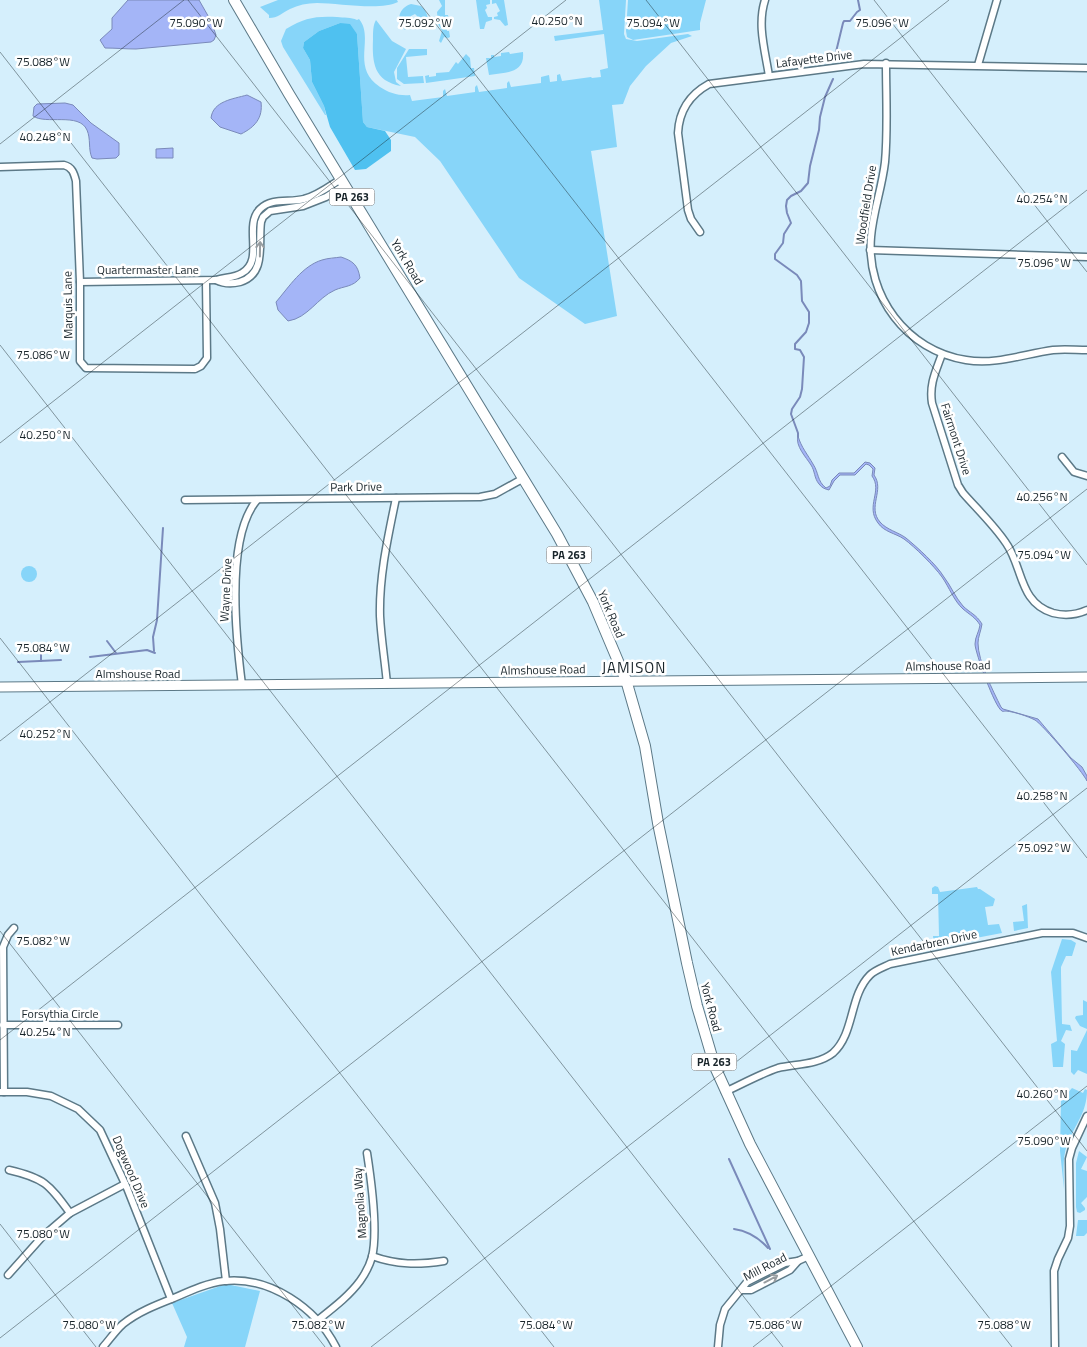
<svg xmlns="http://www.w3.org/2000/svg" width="1087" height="1347" font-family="'Titillium Web',sans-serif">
<rect width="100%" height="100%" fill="#d5effc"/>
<g fill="#87d5f9">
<path d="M278,0H397L398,2C381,11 338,3 317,3C307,3 298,5 290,9C282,13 278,18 269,18V15L260,7Z"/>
<path d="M439,0H445V15H448L449,23L446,24L447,31H449L450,37L448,38L444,37L441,43L439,41L442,31L438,24L437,12L442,6Z"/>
<path d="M476,0H490V4L486,5L487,8L485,10L488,17H492V20L486,22L484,29H480Z"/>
<path d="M492,0H504L508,25L505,26L500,20L494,19V17L498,16L497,13L500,11L496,3L492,4Z"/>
<path d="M599,0H626L624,34L626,39L637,41L688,34L692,36L671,43L646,66L630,86L623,104L612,105L617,147L591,151L617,316L585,324L519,278L440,161L415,137L367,127L363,122L357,34L340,23L319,31L304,42L303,48L310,60L312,82L324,106L326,115H325L283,47L281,41L286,29C305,18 314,16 337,17C344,18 351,17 357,20L359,19C375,38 350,67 380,87C389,93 399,96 410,95L412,101L443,97V91L445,89L447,96L475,92V87L477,85L479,92L507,88V83L509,81L511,87L541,83V77L549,75L550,82L557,81V75L560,74L562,81L591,77L592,78L601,77L600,70L608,68L604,34L555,41L554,36L603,30Z"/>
<path d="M628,0H706L700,23V30L633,40L627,37L626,31Z"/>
<path d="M411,4L421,6C429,13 430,22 422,30L416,21L417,16L415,14L411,16V21L405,30C395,20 399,8 411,4Z"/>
<path d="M376,20L392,41L406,49L394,72L396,82L401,86C374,81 372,63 373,39C373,32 373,25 376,20Z"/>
<path d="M409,49H427V55L406,57L408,77L423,76L424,83L404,84L397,79V68Z"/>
<path d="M509,52L510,54L523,52C525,74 506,72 489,75L486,58H491V55H494V57L501,56V53Z"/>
<path d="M466,54L470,58L471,68H474L475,76L426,83L425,76L429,75V77L436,76V73L449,72L456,62L458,64Z"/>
<circle cx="29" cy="574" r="8"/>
<path d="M935,886L938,887L940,892L977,887L978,889H980L995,899L993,906L985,907L988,925L999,924L1002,933L934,946L933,936H939L938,894H932V888Z"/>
<path d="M1027,904L1028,928L1014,931L1013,922L1024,921L1022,906Z"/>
<path d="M1062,939L1071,940L1076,943L1072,956H1066L1061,967V973L1062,1024L1070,1025L1072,1031L1066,1030L1061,1041L1065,1044L1063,1067H1053L1051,1044L1057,1041L1051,972Z"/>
<path d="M1083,1000L1087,1002V1029L1080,1026L1075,1018L1076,1016L1083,1015Z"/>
<path d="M1087,1030V1074L1078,1070L1074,1075L1071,1072V1050L1077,1051Z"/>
<path d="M1072,1088L1083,1093L1085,1089L1087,1090C1087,1113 1075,1124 1067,1145C1062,1159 1064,1175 1064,1189L1060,1151L1061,1101Z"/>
<path d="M1079,1151L1087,1157L1081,1169L1087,1171V1197L1081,1203L1085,1208V1210L1080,1213L1077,1212L1076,1207V1163Z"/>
<path d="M1078,1220H1087V1233L1084,1236H1076Z"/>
<path d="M226,1284L260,1291L245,1347H184L187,1337L172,1303Z"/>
</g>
<path fill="#4fc1f0" d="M340,23L350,24L357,34L363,122L367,127L385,131L391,140V151L366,169L355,170L330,127L324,106L312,82L310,60L303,48L304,42L319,31Z"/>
<g fill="#a4b5f7" stroke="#7a8aba">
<path d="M128,0H199L211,21L216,35L214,40L211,42L136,49C125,49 116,48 105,48L100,40L112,29V18Z"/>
<path d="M247,95L261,102C263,118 255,127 241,134L220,127L211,118C213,101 233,99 247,95Z"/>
<path d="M65,103L73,105L91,123L119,143V155L116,158L97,159L92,158C88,149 91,139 87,130C79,112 46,125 33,116L34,107L37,104Z"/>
<path d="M173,148V158H156V149Z"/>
<path d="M341,257C353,261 358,265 360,278C353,287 344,286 335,290C317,298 308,318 288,321L278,310L276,302C289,287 302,266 322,260C328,258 335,258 341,257Z"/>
<path d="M798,436C801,447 808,455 813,464C819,473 817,481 826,488L830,486L832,480L839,473H854L865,462L870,463L875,468L874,475C885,490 867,507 880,522C887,530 898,532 906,538C918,548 936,564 944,577C951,586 955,597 963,606C970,613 976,614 982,624C981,631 978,637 978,643C978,661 993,691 1001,707L1003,709L1038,719L1071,758L1082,767L1087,776V781C1083,772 1043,725 1035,720C1027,716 1015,712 1006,711C1004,711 1003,712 1002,711C995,708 975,652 975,644C975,637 979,632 980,625C975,617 970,615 963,609C954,601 949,587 942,577C934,566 915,547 904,539C895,533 884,532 878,523C865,506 883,491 872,476L873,469L869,465L866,464L855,475H840L834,481L829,490C825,489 822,488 819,484C814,478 815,471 811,465C806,457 795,446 798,436Z"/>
</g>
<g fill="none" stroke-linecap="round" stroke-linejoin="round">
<g stroke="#7a8aba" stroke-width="2">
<path d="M835,56L843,23L844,21H850L857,12L860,10L858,0"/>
<path d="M798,437V433L791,414L792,409L800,397L802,389L804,357L800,350L795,349V344L806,332L809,323V312L802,301L801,281L797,275L775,259V254L783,243L784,234L791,223L787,213L786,206L787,200L791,196L801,191L808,183L810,166L819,130L820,117L825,97L833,79"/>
<path d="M107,641L116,653"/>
<path d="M154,651L153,637L157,620L163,528"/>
<path d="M41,654V661"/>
<path d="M90,657L147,650L155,653"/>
<path d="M18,662L61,660"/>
<path d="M729,1159L770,1249"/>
<path d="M734,1229C748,1231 758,1237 768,1248"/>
</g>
<g stroke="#5c7987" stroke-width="9">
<g id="minor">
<path d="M765,0C757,25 765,50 769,76"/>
<path d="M886,63C886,96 888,130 885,162C882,188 873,212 871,237C866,296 907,351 966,360C996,365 1024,354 1053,350C1064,349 1076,350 1087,350"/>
<path d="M978,65L997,0"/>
<path d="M0,167L64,165C72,167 74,173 76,181L80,282V361L86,368L195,369L201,366L207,358L206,281"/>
<path d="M700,232L691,219L688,210L678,133C679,111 689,95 709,84L864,64L1087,68"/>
<path d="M870,250L1087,257"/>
<path d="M216,280C224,284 232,284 240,282C267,274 258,243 261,222L263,217L270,211L303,206L326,197L345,185"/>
<path d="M80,282L216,280C225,277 234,278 242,273C265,260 243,226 260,209C272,197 289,203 304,199C317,196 330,186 341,179"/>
<path d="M942,354C936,371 929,384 932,403L958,485L963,493C977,509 994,525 1006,543C1023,567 1019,603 1053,613C1065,616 1076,615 1087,610"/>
<path d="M1062,457L1074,472L1087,476"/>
<path d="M185,500L480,497L495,494L524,478"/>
<path d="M387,684C385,661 381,638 380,616C379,576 388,537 396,498"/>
<path d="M242,685C236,638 225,538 257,500"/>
<path d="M3,1025H118"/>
<path d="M0,1092H27L51,1096L78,1109L100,1130L127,1188L171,1299"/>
<path d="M4,1092L3,947L8,935L14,928"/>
<path d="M725,1092C742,1084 760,1074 778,1068C795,1064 818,1065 833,1053C855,1033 849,996 870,975C875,970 884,967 890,964L1042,933H1073L1087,938"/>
<path d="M186,1136L215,1203L220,1229L226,1281"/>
<path d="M9,1170C44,1178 49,1184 70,1213"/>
<path d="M372,1256C397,1265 418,1265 444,1261"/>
<path d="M8,1275L42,1237L70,1213L125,1184"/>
<path d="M742,1290H751L790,1270L798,1261L809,1256"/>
<path d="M318,1320C333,1308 349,1296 360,1281C365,1274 370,1264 372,1257C378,1232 371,1179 367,1153"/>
<path d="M103,1347C110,1339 116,1330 123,1324C138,1312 156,1305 174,1298C190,1291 207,1283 224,1281C270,1276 316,1308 336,1347"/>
<path d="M718,1347L720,1325L725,1309L747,1282L785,1263L798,1261"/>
<path d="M1055,1347L1054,1271L1058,1259L1068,1238L1070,1226L1069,1159L1072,1148L1087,1116"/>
</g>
</g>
<g stroke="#5c7987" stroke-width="11">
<path id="secondary" d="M0,687L1087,677"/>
</g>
<g stroke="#5c7987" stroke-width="12">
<path id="trunk" d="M234,0L289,94L557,534L593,602L626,680L645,746L658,823L687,963L697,1006L715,1067L750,1144L857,1347"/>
</g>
<use href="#minor" stroke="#fff" stroke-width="6"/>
<use href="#secondary" stroke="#fff" stroke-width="9"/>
<use href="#trunk" stroke="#fff" stroke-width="10"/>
</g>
<defs><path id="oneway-shaft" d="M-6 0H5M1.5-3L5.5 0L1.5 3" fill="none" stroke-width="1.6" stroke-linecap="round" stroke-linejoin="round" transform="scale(1.25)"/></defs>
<g stroke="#989da0">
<use href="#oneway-shaft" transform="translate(260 249) rotate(-89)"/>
<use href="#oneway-shaft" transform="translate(771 1279) rotate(-28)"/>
</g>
<path fill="none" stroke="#19252b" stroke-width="1" stroke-opacity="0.45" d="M188,0L1087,1151M417,0L1087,858M646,0L1087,565M874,0L1087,272M0,52L1012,1347M0,144L184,0M0,345L783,1347M0,443L566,0M0,638L554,1347M0,741L949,0M0,931L325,1347M0,1040L1087,190M0,1224L96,1347M0,1338L1087,489M371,1347L1087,788M753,1347L1087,1086"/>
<g text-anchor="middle" stroke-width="5" stroke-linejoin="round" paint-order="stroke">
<g fill="#fff" stroke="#5e666b" stroke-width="1">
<rect x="329.5" y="188.5" width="45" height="17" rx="4"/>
<rect x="546.5" y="546.5" width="45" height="17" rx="4"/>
<rect x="691.5" y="1053.5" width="45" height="17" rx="4"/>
</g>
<g font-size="11" font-weight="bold" fill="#19252b">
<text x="352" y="201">PA 263</text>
<text x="569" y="559">PA 263</text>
<text x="714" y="1066">PA 263</text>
</g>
<g font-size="12" fill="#19252b" stroke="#fff">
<text transform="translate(814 59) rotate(-7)" y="4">Lafayette Drive</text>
<text transform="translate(866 205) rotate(-81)" y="4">Woodfield Drive</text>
<text transform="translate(407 262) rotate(59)" y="4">York Road</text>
<text x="148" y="274">Quartermaster Lane</text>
<text transform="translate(68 305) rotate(-91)" y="4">Marquis Lane</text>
<text transform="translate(956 439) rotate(72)" y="4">Fairmont Drive</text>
<text transform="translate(356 487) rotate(-1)" y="4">Park Drive</text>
<text transform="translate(226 590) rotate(-87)" y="4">Wayne Drive</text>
<text transform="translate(611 614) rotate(67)" y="4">York Road</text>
<text transform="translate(948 666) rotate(-1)" y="4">Almshouse Road</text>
<text transform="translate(543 670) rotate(-1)" y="4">Almshouse Road</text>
<text x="138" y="678">Almshouse Road</text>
<text transform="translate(934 943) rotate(-12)" y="4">Kendarbren Drive</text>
<text transform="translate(711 1007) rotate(75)" y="4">York Road</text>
<text x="60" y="1018">Forsythia Circle</text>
<text transform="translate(131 1172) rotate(67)" y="4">Dogwood Drive</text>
<text transform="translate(360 1203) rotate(-94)" y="4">Magnolia Way</text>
<text transform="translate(765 1267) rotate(-27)" y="4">Mill Road</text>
</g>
<g font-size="15" letter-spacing="1" fill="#19252b" stroke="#fff">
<text x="634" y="673">JAMISON</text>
</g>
</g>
<g font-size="12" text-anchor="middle" fill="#19252b" stroke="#fff" stroke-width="5" stroke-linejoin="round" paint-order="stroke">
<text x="557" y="25">40.250°N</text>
<text x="196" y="27">75.090°W</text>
<text x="425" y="27">75.092°W</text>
<text x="653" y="27">75.094°W</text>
<text x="882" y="27">75.096°W</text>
<text x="43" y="66">75.088°W</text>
<text x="45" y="141">40.248°N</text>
<text x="1042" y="203">40.254°N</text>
<text x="1044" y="267">75.096°W</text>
<text x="43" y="359">75.086°W</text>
<text x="45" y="439">40.250°N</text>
<text x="1042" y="501">40.256°N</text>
<text x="1044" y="559">75.094°W</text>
<text x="43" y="652">75.084°W</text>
<text x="45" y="738">40.252°N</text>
<text x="1042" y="800">40.258°N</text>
<text x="1044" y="852">75.092°W</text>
<text x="43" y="945">75.082°W</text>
<text x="45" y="1036">40.254°N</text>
<text x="1042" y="1098">40.260°N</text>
<text x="1044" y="1145">75.090°W</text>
<text x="43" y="1238">75.080°W</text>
<text x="89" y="1329">75.080°W</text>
<text x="318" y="1329">75.082°W</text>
<text x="546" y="1329">75.084°W</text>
<text x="775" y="1329">75.086°W</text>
<text x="1004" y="1329">75.088°W</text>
</g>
</svg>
